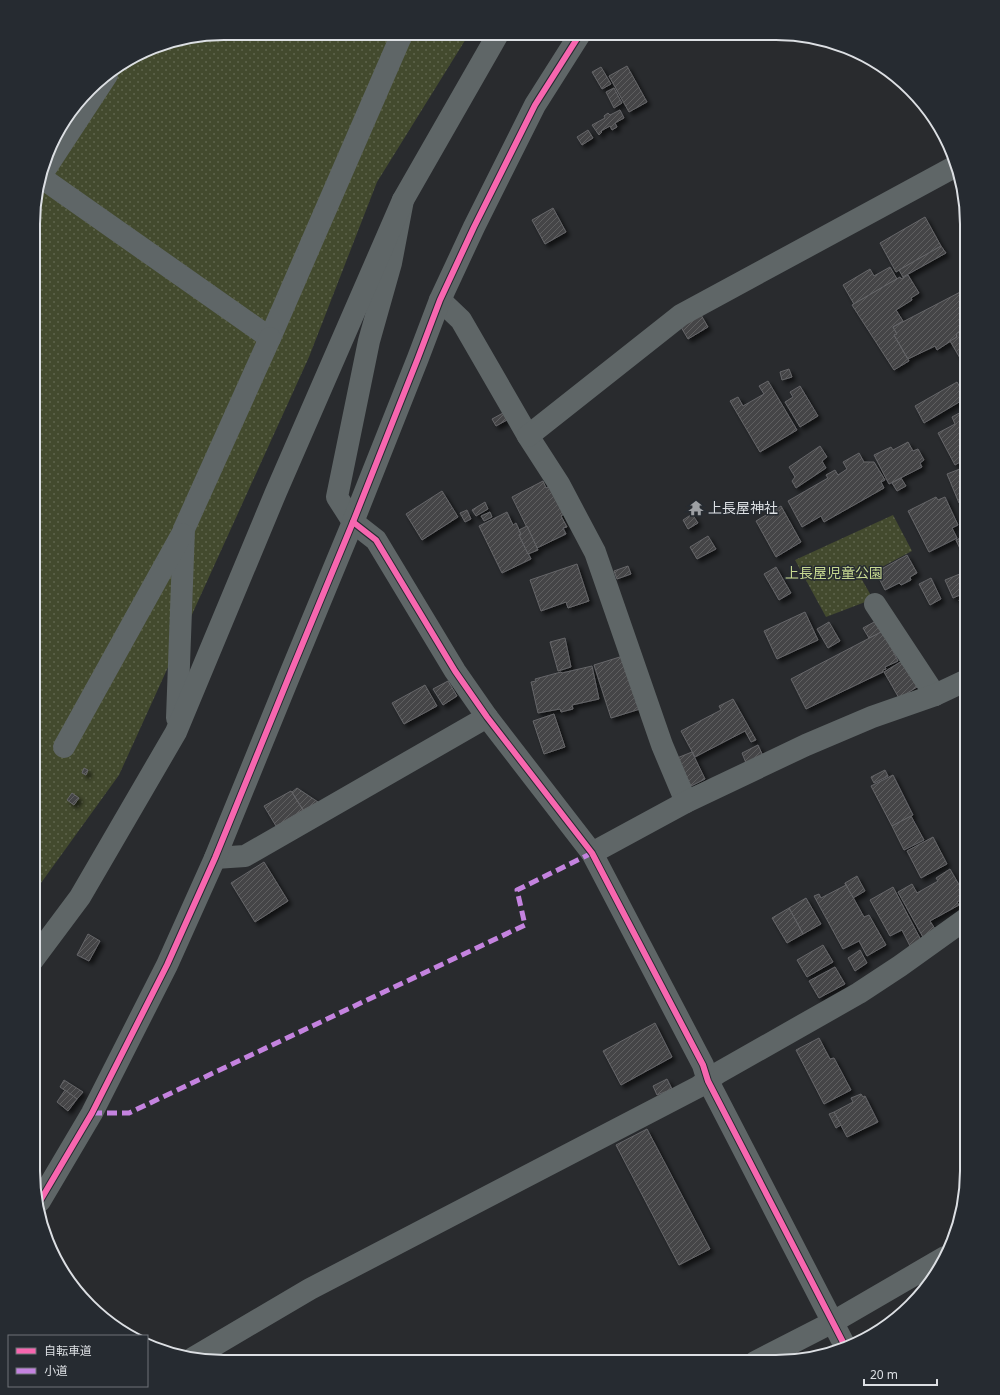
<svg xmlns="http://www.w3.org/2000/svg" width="1000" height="1395" font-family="'Noto Sans','Noto Sans JP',sans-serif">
<defs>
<pattern id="park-dots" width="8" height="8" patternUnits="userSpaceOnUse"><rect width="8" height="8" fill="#434a2e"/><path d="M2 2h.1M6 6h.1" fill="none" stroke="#5e644c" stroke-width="1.8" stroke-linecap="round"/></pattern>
<pattern id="building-hatch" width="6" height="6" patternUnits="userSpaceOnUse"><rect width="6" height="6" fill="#444547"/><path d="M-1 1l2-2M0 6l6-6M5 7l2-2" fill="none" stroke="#5e5f61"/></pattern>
<filter id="shadow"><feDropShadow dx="3.5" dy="3.5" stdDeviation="2" flood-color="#0009"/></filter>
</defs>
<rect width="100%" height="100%" fill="#292b2e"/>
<g fill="url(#park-dots)">
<path d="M224,33L469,34L377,182L309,357L119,775L33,894L35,199L58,129L98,80L162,43Z"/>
<path d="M893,515L912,551L861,578L873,599L826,617L795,560Z"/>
</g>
<g fill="url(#building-hatch)" stroke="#666669" filter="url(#shadow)">
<path d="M627,66L647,102L629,112L609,76Z"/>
<path d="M601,67L611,84L602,89L592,72Z"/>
<path d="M614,88L622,103L614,108L606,92Z"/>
<path d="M620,110L624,118L615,123L617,127L612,130L610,126L601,131L602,132L599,135L592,125L605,118L604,116L608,113L610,115Z"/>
<path d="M588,130L593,138L582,145L577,137Z"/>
<path d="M553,208L566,232L545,244L532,220Z"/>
<path d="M925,217L941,246L896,272L880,243Z"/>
<path d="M941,246L946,253L903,277L899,270Z"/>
<path d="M890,267L897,279L854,304L843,285L870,269L874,276Z"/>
<path d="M908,275L919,293L911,298L912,300L896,310L903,321L893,327L897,334L894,335L909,361L894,370L852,305L900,277L901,279Z"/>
<path d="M966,289L967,327L956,334L957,337L937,350L935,346L908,359L894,335L897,334L893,327Z"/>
<path d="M701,315L708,327L688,339L681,327Z"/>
<path d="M967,327V370L950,341L957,337L956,334Z"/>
<path d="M789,369L792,377L782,380L780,372Z"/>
<path d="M768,381L797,430L760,452L730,401L738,397L743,406L764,394L759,386Z"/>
<path d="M957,382L966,398L924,423L915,406Z"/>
<path d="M800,386L818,416L800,427L785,402L793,397L790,392Z"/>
<path d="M967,401V458L955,465L938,433L955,424L952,417L965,410L962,404Z"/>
<path d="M503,413L507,420L496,426L492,419Z"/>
<path d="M908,442L913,451L918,449L924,460L920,463L922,467L889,484L874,455L891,447L893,450Z"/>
<path d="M820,446L827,457L822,461L826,468L796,488L792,481L795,477L789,467Z"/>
<path d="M859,453L864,462H874L885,480L881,482L884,488L824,522L821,516L802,527L788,501L828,478L826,475L835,470L838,475L847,469L843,462Z"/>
<path d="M965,467L967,471V499L959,503L947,474Z"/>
<path d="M901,478L906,486L897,491L892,483Z"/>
<path d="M543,481L546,488L550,486L564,514L561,516L567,527L563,528L566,534L537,548L512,497Z"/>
<path d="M442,491L458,517L422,540L406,514Z"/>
<path d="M936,497L938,500L945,497L958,525L952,528L957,538L929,552L908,511Z"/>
<path d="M485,502L488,509L476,516L472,510Z"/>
<path d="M781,506L801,542L776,557L756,521Z"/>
<path d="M467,510L471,519L465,522L460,513Z"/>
<path d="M490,512L492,517L484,521L481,516Z"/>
<path d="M507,512L513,525L516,523L521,534L519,535L531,559L502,573L479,526Z"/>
<path d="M692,514L698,523L688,529L683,520Z"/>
<path d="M527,526L538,550L528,554L519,535L521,534L519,530Z"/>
<path d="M708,536L716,549L697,559L690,547Z"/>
<path d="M965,536L967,541V551L962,553L956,540Z"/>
<path d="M907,555L917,573L910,577L911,580L901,585L899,583L885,590L876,572Z"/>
<path d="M577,564L589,601L568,608L566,602L541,611L530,580Z"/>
<path d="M628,566L631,574L617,579L614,571Z"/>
<path d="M776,567L791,593L779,600L764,574Z"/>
<path d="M967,571V592L953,598L945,580Z"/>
<path d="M931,578L941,599L930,605L919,584Z"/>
<path d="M967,597V619L959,600Z"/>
<path d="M805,612L818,640L777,659L764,631Z"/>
<path d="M876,621L882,632L869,638L863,628Z"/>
<path d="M829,622L840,641L828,648L817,629Z"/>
<path d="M883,631L898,661L885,667L886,669L883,670V672L806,709L791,679Z"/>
<path d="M565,638L571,667L558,671L550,642Z"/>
<path d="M623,656L640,709L611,718L594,665Z"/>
<path d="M902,661L917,687L899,698L884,672Z"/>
<path d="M592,666L599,699L572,705L573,709L561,712L560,709L538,713L531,682L536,681L535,679L561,672L562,673Z"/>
<path d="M448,681L457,696L443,705L433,689Z"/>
<path d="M425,685L437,706L404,724L392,703Z"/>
<path d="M733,699L756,740L751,742L745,731L695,757L681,731L721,710L719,706Z"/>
<path d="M554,714L565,747L544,754L533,721Z"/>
<path d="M758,745L763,756L746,763L742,753Z"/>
<path d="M692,752L705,779L691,786L677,758Z"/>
<path d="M84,768L88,770L86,775L82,773Z"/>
<path d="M885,770L888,776L874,783L871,777Z"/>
<path d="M893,775L913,815L892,826L871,786Z"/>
<path d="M297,788L318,802L303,810L292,792Z"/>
<path d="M291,791L303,810L276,826L264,806Z"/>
<path d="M72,793L79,798L74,805L67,800Z"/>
<path d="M911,816L924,840L904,850L892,826Z"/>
<path d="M933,837L947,864L921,878L907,851Z"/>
<path d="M264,862L288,901L255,922L231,883Z"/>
<path d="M950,869L966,897L957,902L959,905L930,921L937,932L924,939L898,892L912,884L917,893L938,881L936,878Z"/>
<path d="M857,876L865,891L853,898L845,883Z"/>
<path d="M845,883L864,917L869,915L886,945L867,956L859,941L843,949L814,896L819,894L821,898L846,885Z"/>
<path d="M893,887L922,942L911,948L902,930L890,936L870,900Z"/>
<path d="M806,898L821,924L803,934L789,908Z"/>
<path d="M967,898V911L965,912L960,901Z"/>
<path d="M789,908L803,934L787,943L772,918Z"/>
<path d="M88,934L100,941L89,961L77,955Z"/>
<path d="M823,945L833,962L807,977L797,960Z"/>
<path d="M860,950L867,963L855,971L848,958Z"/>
<path d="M835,967L845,984L819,998L809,981Z"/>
<path d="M655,1023L672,1057L621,1085L603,1051Z"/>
<path d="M819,1038L830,1059L834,1058L851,1090L824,1104L796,1050Z"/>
<path d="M667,1079L672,1089L657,1095L653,1086Z"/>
<path d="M64,1080L83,1092L77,1099L60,1087Z"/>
<path d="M65,1090L77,1099L68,1111L57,1102Z"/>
<path d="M861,1094L863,1097L865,1096L878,1122L847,1137L834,1112L853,1102L851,1098Z"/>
<path d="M834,1112L841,1125L836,1128L829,1114Z"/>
<path d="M647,1129L710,1249L679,1265L616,1145Z"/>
</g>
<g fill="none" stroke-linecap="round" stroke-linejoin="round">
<g stroke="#5f6667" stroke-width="22">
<path d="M44,171L107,75"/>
<path d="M42,178L270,338L402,34"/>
<path d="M403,200L391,263L369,341L337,497L353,522L376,540L455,671L487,717L592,853L703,1065L708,1081L845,1346"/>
<path d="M440,300L461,320L528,436L559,484L595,552L662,745L686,802"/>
<path d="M528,436L681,315L954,167"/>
<path d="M875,604L935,695"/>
<path d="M177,718L184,529L270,338"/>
<path d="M64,747L182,534"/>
<path d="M592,853L686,802L806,745L872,717L935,695L967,680"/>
<path d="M215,858L245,856L487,717"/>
<path d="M33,960L80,897L176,732L276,492L403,200L498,34"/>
<path d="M40,1201L92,1113L167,965L215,858L288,679L353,522L418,358L440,300L474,227L535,105L580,34"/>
<path d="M193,1358L310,1289L698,1087L718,1073L859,993L900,966L967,918"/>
<path d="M755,1362L833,1322L945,1257"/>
</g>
<path stroke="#c483df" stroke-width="5" stroke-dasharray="10 5" stroke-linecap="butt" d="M92,1113H129L525,925L517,890L592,853"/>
<g stroke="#262b31" stroke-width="8">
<g id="cycleway">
<path d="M353,522L376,540L455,671L487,717L592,853L703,1065L708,1081L845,1346"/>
<path d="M40,1201L92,1113L167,965L215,858L288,679L353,522L418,358L440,300L474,227L535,105L580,34"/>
</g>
</g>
<use href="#cycleway" stroke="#f766af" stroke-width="6"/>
</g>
<defs>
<g id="temple-bare" transform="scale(1.2)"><path d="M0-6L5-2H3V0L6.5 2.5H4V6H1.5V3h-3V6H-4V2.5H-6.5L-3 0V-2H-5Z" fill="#9da0a4" stroke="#262b31" stroke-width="2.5" paint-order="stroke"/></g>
</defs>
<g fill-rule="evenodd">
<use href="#temple-bare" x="696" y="508"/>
</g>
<g text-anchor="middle" stroke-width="3" stroke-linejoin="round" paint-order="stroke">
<g font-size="14" fill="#dcdfe3" stroke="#262b31" text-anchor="start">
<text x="708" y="513">上長屋神社</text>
</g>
<g font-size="14" fill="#c7d991" stroke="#262b31">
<text x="834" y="578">上長屋児童公園</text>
</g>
</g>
<path d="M0 0H1000V1395H0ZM224 40H776A184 184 0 0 1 960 224V1171A184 184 0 0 1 776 1355H224A184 184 0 0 1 40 1171V224A184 184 0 0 1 224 40Z" fill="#262b31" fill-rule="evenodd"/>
<path fill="none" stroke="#dcdfe3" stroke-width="2" d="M224 40H776A184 184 0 0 1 960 224V1171A184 184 0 0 1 776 1355H224A184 184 0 0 1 40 1171V224A184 184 0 0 1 224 40Z"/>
<rect x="8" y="1335" width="140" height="52" fill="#262b31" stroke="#6f7378"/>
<rect x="16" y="1348" width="20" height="6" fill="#f766af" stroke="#6f7378"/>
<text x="44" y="1355" font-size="12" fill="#dcdfe3">自転車道</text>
<rect x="16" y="1368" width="20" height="6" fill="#c483df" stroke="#6f7378"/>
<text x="44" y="1375" font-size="12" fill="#dcdfe3">小道</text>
<path d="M864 1379v6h73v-6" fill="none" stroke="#dcdfe3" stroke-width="2"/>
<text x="870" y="1379" font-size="12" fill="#dcdfe3" stroke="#262b31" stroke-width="3" paint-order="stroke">20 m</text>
</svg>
